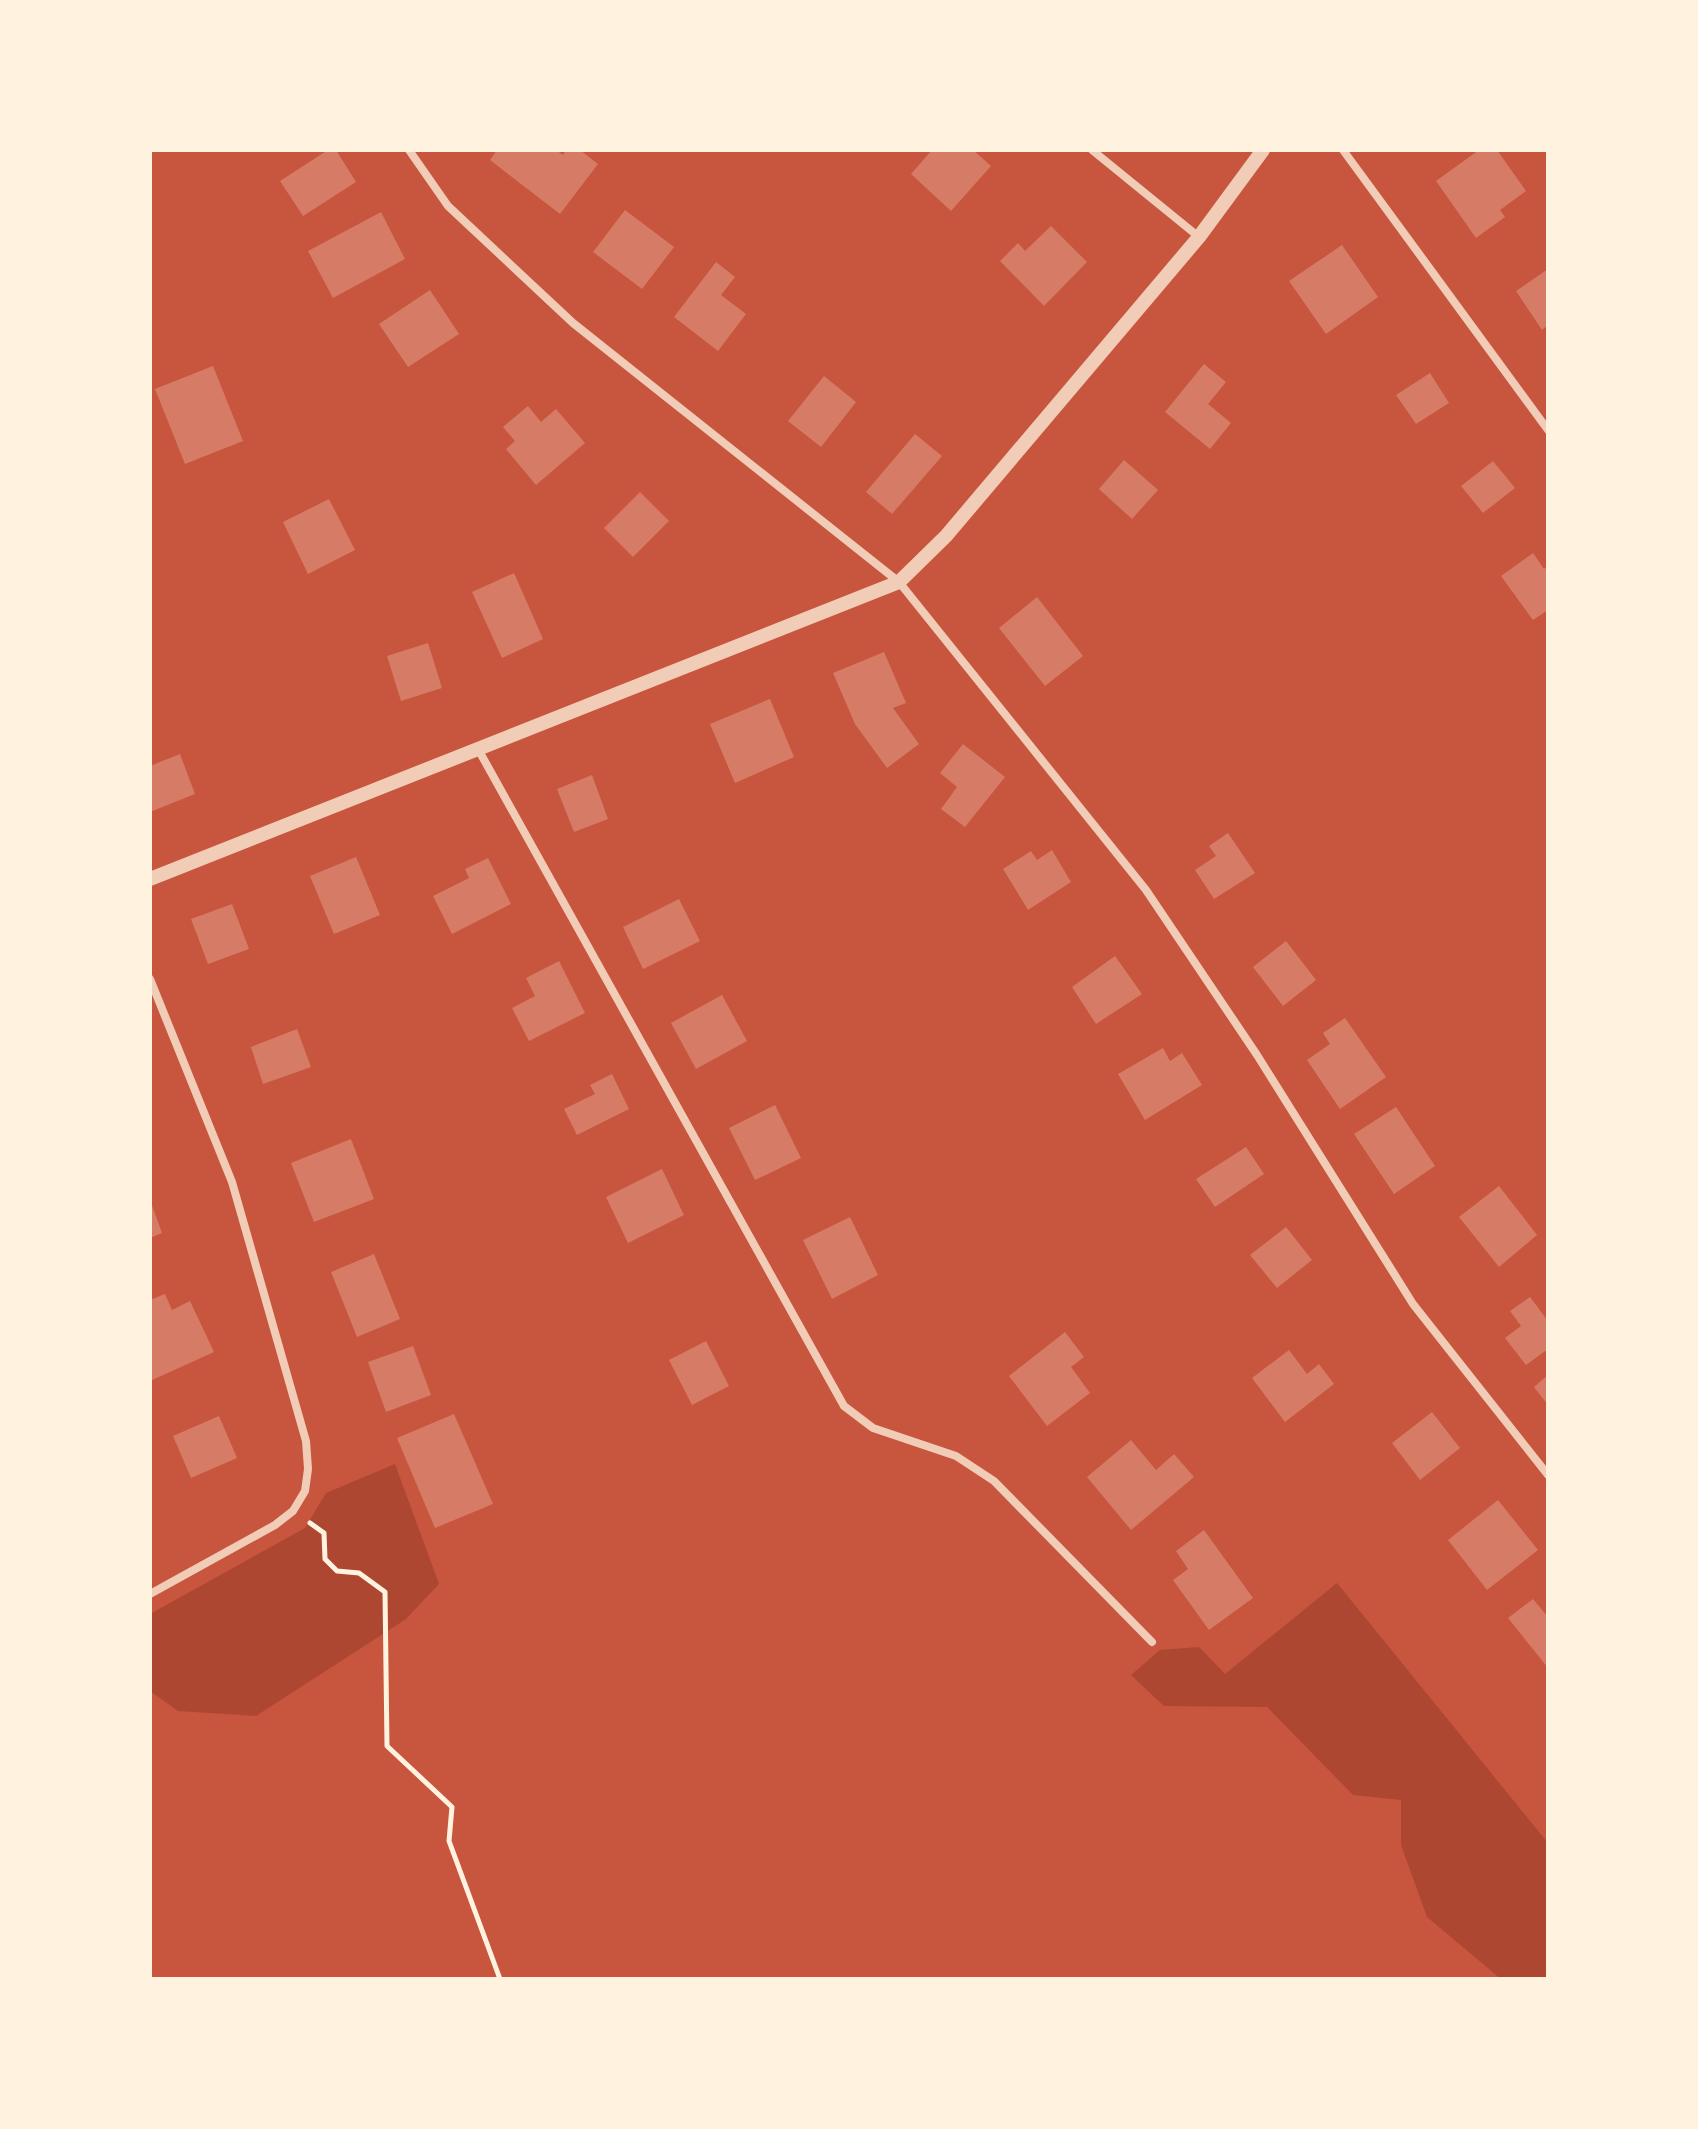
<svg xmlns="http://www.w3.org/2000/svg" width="1698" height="2129" font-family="'Noto Serif',serif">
<rect width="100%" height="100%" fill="#c8553d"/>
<g fill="#ae4732">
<path d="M395,1464L439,1584L406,1619L256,1716L178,1711L150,1691V1614L305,1528L326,1493Z"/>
<path d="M1337,1583L1548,1843V1979H1501L1427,1917L1401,1845V1800L1353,1795L1267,1707L1164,1706L1131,1675L1160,1650L1199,1647L1225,1674Z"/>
</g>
<g fill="#d67c66">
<path d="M328,150H336L356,182L303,216L280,181Z"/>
<path d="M497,150H556L563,155L566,150H580L598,164L560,214L490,160Z"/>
<path d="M932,150H973L991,166L951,211L911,174Z"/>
<path d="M1479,150H1497L1526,191L1500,210L1505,217L1476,238L1436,181Z"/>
<path d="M625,210L674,247L642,289L593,252Z"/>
<path d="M381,212L405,259L333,298L308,251Z"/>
<path d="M1051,226L1087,262L1044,306L1000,261L1018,243L1025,251Z"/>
<path d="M1342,245L1378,297L1326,334L1289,281Z"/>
<path d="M716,262L735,277L721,295L746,314L718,351L674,317Z"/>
<path d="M1548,269V325L1542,330L1516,291Z"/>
<path d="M430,290L459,334L408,367L379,324Z"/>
<path d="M1204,364L1226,382L1208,404L1231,423L1210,449L1165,412Z"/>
<path d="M213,366L243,441L185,464L155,389Z"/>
<path d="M1430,373L1449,403L1416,424L1396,395Z"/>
<path d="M824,376L856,402L821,447L788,421Z"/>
<path d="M528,406L541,422L556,409L585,443L536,485L506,449L515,441L503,427Z"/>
<path d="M915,434L942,456L892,514L866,492Z"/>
<path d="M1124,460L1158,490L1132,519L1099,489Z"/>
<path d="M1493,461L1515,488L1483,513L1461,486Z"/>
<path d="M640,492L669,521L633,557L604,528Z"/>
<path d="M329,499L355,550L308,574L283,522Z"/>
<path d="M1533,553L1544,569L1548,565V610L1533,620L1501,576Z"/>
<path d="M514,573L543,639L502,658L472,592Z"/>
<path d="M1037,597L1083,656L1045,686L999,628Z"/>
<path d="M428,643L442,688L401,701L387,656Z"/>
<path d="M884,652L906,703L893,708L919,744L887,768L855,724L833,673Z"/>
<path d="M770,699L794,757L735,783L710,724Z"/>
<path d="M963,744L1005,777L965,827L941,809L957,787L940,773Z"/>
<path d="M180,754L195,794L150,812V766Z"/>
<path d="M592,775L608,819L574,832L557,789Z"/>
<path d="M1228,833L1255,873L1214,899L1195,870L1216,856L1209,846Z"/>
<path d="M1052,850L1071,882L1028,910L1003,869L1031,851L1037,860Z"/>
<path d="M356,857L380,915L334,934L310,876Z"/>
<path d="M488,858L511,904L452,934L433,896L469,878L465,869Z"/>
<path d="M679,899L700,941L643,969L623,927Z"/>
<path d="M232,904L249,949L208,964L191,919Z"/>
<path d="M1286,941L1316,980L1283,1006L1253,967Z"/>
<path d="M1115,956L1142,994L1096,1024L1072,987Z"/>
<path d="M559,961L585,1013L529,1041L512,1008L535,996L526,978Z"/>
<path d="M722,995L747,1041L696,1069L671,1023Z"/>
<path d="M1345,1018L1386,1077L1340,1109L1307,1060L1330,1044L1323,1033Z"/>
<path d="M297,1029L311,1067L263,1084L251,1047Z"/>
<path d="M1163,1048L1170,1061L1182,1053L1202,1085L1145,1120L1118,1074Z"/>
<path d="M612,1074L629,1109L577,1135L564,1109L595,1094L590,1085Z"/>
<path d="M775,1105L801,1158L755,1180L729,1128Z"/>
<path d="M1396,1107L1435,1166L1394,1194L1354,1134Z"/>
<path d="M351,1139L374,1199L314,1222L291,1163Z"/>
<path d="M1246,1147L1264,1174L1215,1207L1196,1179Z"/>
<path d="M662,1169L684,1215L628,1243L606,1197Z"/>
<path d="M1499,1186L1537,1235L1499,1267L1459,1217Z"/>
<path d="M150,1200L162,1233L150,1238Z"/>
<path d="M850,1217L878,1275L832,1299L803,1240Z"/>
<path d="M1286,1227L1312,1260L1277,1288L1250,1255Z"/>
<path d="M374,1254L400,1319L357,1337L331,1272Z"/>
<path d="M165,1294L172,1310L190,1301L214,1352L150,1381V1300Z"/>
<path d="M1530,1297L1548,1321V1349L1526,1365L1505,1338L1521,1326L1510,1311Z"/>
<path d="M1065,1332L1084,1357L1071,1367L1090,1393L1047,1426L1009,1376Z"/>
<path d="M706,1341L729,1386L692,1405L669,1360Z"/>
<path d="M413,1346L431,1395L386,1412L368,1362Z"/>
<path d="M1289,1350L1307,1374L1319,1364L1334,1384L1285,1422L1252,1378Z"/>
<path d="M1548,1375V1405L1534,1387Z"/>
<path d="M1432,1412L1460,1448L1420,1480L1392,1443Z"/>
<path d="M454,1414L493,1504L435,1528L397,1438Z"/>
<path d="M219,1416L237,1458L191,1478L173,1436Z"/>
<path d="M1131,1440L1156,1470L1174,1454L1194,1477L1131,1530L1087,1477Z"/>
<path d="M1498,1500L1538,1550L1487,1590L1448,1540Z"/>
<path d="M1204,1530L1253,1598L1209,1630L1173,1580L1188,1569L1176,1551Z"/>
<path d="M1533,1599L1548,1617V1668L1508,1618Z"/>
</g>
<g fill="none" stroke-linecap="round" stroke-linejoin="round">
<path stroke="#fff3e0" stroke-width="5" d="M310,1523L324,1533L325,1559L337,1571L359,1573L385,1592L387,1746L452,1807L449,1841L500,1979"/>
<g stroke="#f1ccb7" stroke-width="8">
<path d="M409,150L448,206L573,323L899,582L1146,890L1257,1055L1413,1304L1548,1475"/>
<path d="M1092,150L1199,237"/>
<path d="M1343,150L1548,430"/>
<path d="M478,749L844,1406L873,1428L956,1456L994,1481L1152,1642"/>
<path d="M150,979L232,1182L306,1441L308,1469L305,1491L293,1511L275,1525L150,1594"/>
</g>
<path stroke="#f1ccb7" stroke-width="14" d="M150,879L899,582L946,536L1199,237L1263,150"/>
</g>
<rect width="1698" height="2129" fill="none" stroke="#fff3e0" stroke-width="304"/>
</svg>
